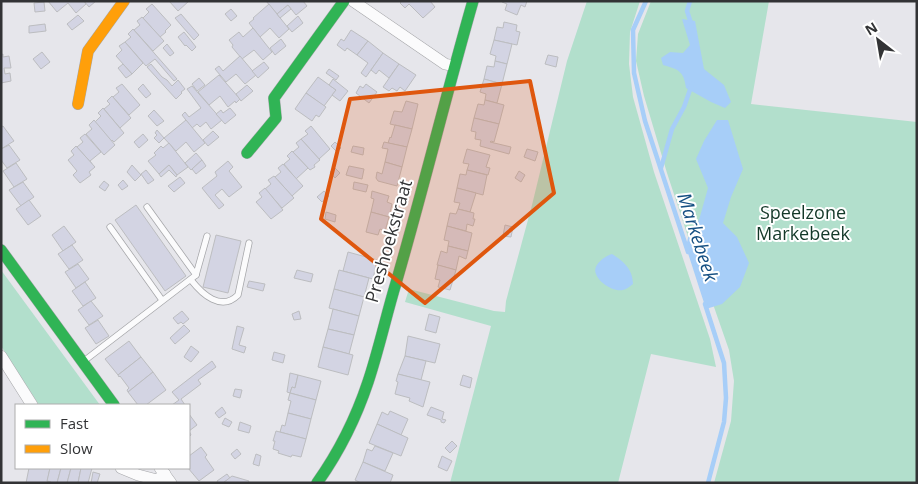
<svg xmlns="http://www.w3.org/2000/svg" width="918" height="484" font-family="'Open Sans',sans-serif">
<rect width="100%" height="100%" fill="#e6e6eb"/>
<g fill="#b2dfcc">
<path d="M587,1H640L630,32L629,64L633,97L654,172L710,339L716,367L651,354L618,483H450L491,326L405,302L409,289L494,311L505,312L506,301L532,205L567,61Z"/>
<path d="M651,1H769L751,104L917,122V483H714L731,421L734,381L729,350L714,307L699,270L667,173L644,96L636,61L638,34Z"/>
<path d="M1,270L100,405H39L1,346Z"/>
</g>
<g fill="#a7cef8">
<path d="M682,19L695,21L704,69L724,85L731,102L725,108L711,102L686,88C684,71 678,69 663,65L661,58L670,52L683,53L690,45Z"/>
<path d="M717,120H728L743,169L731,197L723,223L737,237L749,263L740,287L722,304L706,309L686,247L688,238L699,220L708,188L696,159L704,141Z"/>
<path d="M612,254C623,261 633,269 633,284C630,286 627,289 623,290C614,292 599,283 596,274C592,265 605,256 612,254Z"/>
</g>
<g fill="none" stroke-linecap="round" stroke-linejoin="round">
<g stroke="#a7cef8" stroke-width="4.5">
<path d="M646,1L633,30L634,73L645,121L688,252"/>
<path d="M690,1L687,11L692,26"/>
<path d="M661,168L672,129L684,107L692,84"/>
<path d="M705,304L724,363L726,398L724,422L708,483"/>
</g>
</g>
<g fill="#d3d4e3" stroke="#bcbdc0">
<path d="M48,1H84L86,4L76,13L68,3L57,12Z"/>
<path d="M84,1H96L89,7Z"/>
<path d="M169,1H189L178,11Z"/>
<path d="M266,1H303L307,6L296,15L288,5L277,14Z"/>
<path d="M402,1H430L435,7L423,18L409,4L405,8L400,3Z"/>
<path d="M503,1H527L525,7L521,5L517,15L505,10L507,4L502,2Z"/>
<path d="M44,2L45,11L35,12L34,3Z"/>
<path d="M152,4L171,25L165,31L166,32L160,37L143,18L149,12L146,9Z"/>
<path d="M269,4L289,29L279,38L270,28L260,37L249,23L254,19L253,18Z"/>
<path d="M288,5L291,9L280,18L277,14Z"/>
<path d="M231,9L237,16L231,21L225,14Z"/>
<path d="M181,14L199,35L194,40L175,18Z"/>
<path d="M78,15L84,21L72,30L67,24Z"/>
<path d="M298,16L303,23L292,32L287,26Z"/>
<path d="M142,17L164,41L153,51L134,30L140,25L137,21Z"/>
<path d="M504,22L517,25L516,31L520,32L517,45L494,40L497,27L503,28Z"/>
<path d="M45,24L46,31L29,33V26Z"/>
<path d="M253,28L272,52L263,60L254,50L242,59L232,47L233,45L229,40L239,32L243,37Z"/>
<path d="M133,29L177,79L174,81L155,59L146,66L125,42L131,37L128,34Z"/>
<path d="M351,30L368,41L357,55L347,48L345,51L337,45L341,39L344,41Z"/>
<path d="M184,32L196,47L192,51L186,45L185,46L178,37Z"/>
<path d="M281,39L286,46L275,55L270,48Z"/>
<path d="M494,40L512,44L507,64L495,61L496,56L490,54Z"/>
<path d="M368,41L383,53L366,77L361,73L368,63L357,55Z"/>
<path d="M125,42L143,63L132,74L116,56L122,50L119,46Z"/>
<path d="M167,44L174,53L170,56L163,48Z"/>
<path d="M42,52L50,62L41,69L33,59Z"/>
<path d="M383,53L399,64L389,78L379,70L376,74L371,70Z"/>
<path d="M3,54V57L9,56L11,68H4L5,74L10,73L11,81L1,83V55Z"/>
<path d="M548,55L558,57L556,67L545,64Z"/>
<path d="M240,56L256,75L245,84L236,74L226,82L215,69L219,66L223,71Z"/>
<path d="M495,61L507,64L502,84L484,79L487,66L494,67Z"/>
<path d="M264,62L269,68L258,78L252,71Z"/>
<path d="M123,64L132,74L126,78L118,68Z"/>
<path d="M151,64L162,77L167,80L172,86L178,80L185,89L181,92L182,93L176,99L147,67Z"/>
<path d="M399,64L416,75L405,91L400,87L397,91L392,88L389,91L383,87Z"/>
<path d="M329,69L339,76L336,80L326,73Z"/>
<path d="M219,75L240,99L236,103L235,101L228,107L220,96L209,105L198,92Z"/>
<path d="M318,77L336,90L324,106L306,93Z"/>
<path d="M199,78L205,85L197,91L192,84Z"/>
<path d="M333,79L348,91L340,101L332,95L336,90L329,85Z"/>
<path d="M484,79L502,84L497,103L485,100L486,94L480,92Z"/>
<path d="M122,84L140,105L129,115L113,97L119,92L116,88Z"/>
<path d="M143,84L151,94L146,98L138,89Z"/>
<path d="M366,84L377,92L369,103L356,93L360,86L363,88Z"/>
<path d="M247,85L253,91L241,101L236,94Z"/>
<path d="M192,86L222,120L211,129L206,122L200,127L197,124L192,128L182,115L185,112L189,117L201,108L187,89Z"/>
<path d="M306,93L326,107L319,117L316,115L312,121L295,109Z"/>
<path d="M112,96L131,118L120,128L104,109L110,104L107,101Z"/>
<path d="M485,100L504,105L499,124L474,118L478,104L484,105Z"/>
<path d="M406,101L418,104L412,129L390,124L394,111L402,112Z"/>
<path d="M103,108L124,133L114,142L112,140L111,141L95,122L101,116L98,113Z"/>
<path d="M230,108L236,115L225,124L216,114L221,110L223,113Z"/>
<path d="M154,110L164,121L157,126L148,116Z"/>
<path d="M474,118L499,124L494,142L491,141L490,142L511,147L509,154L480,146L481,140L475,139L476,132L471,131Z"/>
<path d="M94,120L115,145L104,155L86,134L92,129L89,125Z"/>
<path d="M186,120L205,143L194,152L186,142L176,151L164,138Z"/>
<path d="M395,125L412,129L407,147L388,143L390,137L391,138Z"/>
<path d="M3,126L14,141L1,149V127Z"/>
<path d="M311,126L330,149L319,159L301,139L308,134L305,131Z"/>
<path d="M157,130L164,138L159,143L154,138L157,135L155,133Z"/>
<path d="M213,131L219,137L208,146L203,140Z"/>
<path d="M85,134L101,152L90,161L92,164L77,147L83,142L80,138Z"/>
<path d="M143,134L148,140L139,148L134,142Z"/>
<path d="M301,139L320,160L314,165L315,167L310,170L293,152L299,147L296,143Z"/>
<path d="M335,142L341,148L337,152L331,146Z"/>
<path d="M384,142L407,147L402,167L385,162L388,149L382,148Z"/>
<path d="M169,143L188,167L177,175L169,165L159,174L148,161L156,155L154,153L161,146L163,148Z"/>
<path d="M9,145L20,160L7,168L1,160V149Z"/>
<path d="M76,146L95,167L89,172L91,175L80,183L73,175L77,171L68,160L74,155L71,151Z"/>
<path d="M353,146L364,148L363,155L351,152Z"/>
<path d="M467,149L490,155L486,167L490,168L488,175L467,170L469,164L463,163Z"/>
<path d="M527,149L538,152L535,161L524,157Z"/>
<path d="M292,151L308,168L296,179L284,164L290,159L287,156Z"/>
<path d="M196,153L202,160L191,170L185,163Z"/>
<path d="M202,160L206,166L196,174L192,169Z"/>
<path d="M228,161L233,167L229,171L242,187L229,197L222,189L215,195L224,205L219,209L202,188L217,176L215,172Z"/>
<path d="M385,162L402,167L397,186L378,181L376,178L377,172L382,174Z"/>
<path d="M16,163L27,179L14,187L3,171Z"/>
<path d="M283,164L303,186L292,196L275,177L281,172L278,168Z"/>
<path d="M132,165L141,175L135,181L127,172Z"/>
<path d="M169,165L177,175L176,177L169,170L161,177L159,174Z"/>
<path d="M349,166L364,169L362,179L346,175Z"/>
<path d="M335,168L340,173L335,178L330,172Z"/>
<path d="M146,170L154,180L148,184L141,174Z"/>
<path d="M467,170L487,175L483,195L457,188L460,174L466,175Z"/>
<path d="M519,171L525,175L521,182L515,178Z"/>
<path d="M274,176L294,198L282,208L265,189L271,184L268,180Z"/>
<path d="M180,177L185,183L174,192L168,186Z"/>
<path d="M123,180L128,186L122,190L118,185Z"/>
<path d="M104,181L109,185L105,191L99,187Z"/>
<path d="M23,182L34,197L21,206L9,190Z"/>
<path d="M354,182L368,185L366,192L353,189Z"/>
<path d="M265,188L283,210L271,219L256,202L262,197L259,193Z"/>
<path d="M457,188L476,193L470,212L458,209L460,203L454,202Z"/>
<path d="M324,191L329,196L322,202L317,197Z"/>
<path d="M372,191L389,196L387,202L392,204L389,217L371,212L374,199L371,198Z"/>
<path d="M29,200L41,216L28,225L16,209Z"/>
<path d="M136,205L186,276L165,291L115,220Z"/>
<path d="M458,209L474,213L473,219H475L473,226L467,224L466,231L447,226L450,213L456,214Z"/>
<path d="M326,212L336,215L335,222L325,219Z"/>
<path d="M371,212L389,217L385,231L380,229L378,235L366,232Z"/>
<path d="M505,225L513,227L511,237L503,236Z"/>
<path d="M64,226L76,242L63,251L52,235Z"/>
<path d="M447,226L472,233L468,251L448,246L449,241L444,240Z"/>
<path d="M216,235L241,241L228,293L203,287Z"/>
<path d="M72,245L83,260L69,269L58,254Z"/>
<path d="M448,246L468,251L466,259L459,256L456,270L437,265L441,251L447,253Z"/>
<path d="M348,252L377,260L373,279L343,271Z"/>
<path d="M78,264L89,279L76,288L65,272Z"/>
<path d="M438,265L456,270L450,290L438,287L440,280L435,279Z"/>
<path d="M297,270L313,274L311,282L294,278Z"/>
<path d="M339,270L369,278L364,297L334,289Z"/>
<path d="M249,281L265,284L263,291L247,287Z"/>
<path d="M85,282L96,298L83,306L72,291Z"/>
<path d="M334,289L364,297L359,316L329,308Z"/>
<path d="M91,301L103,316L89,325L78,310Z"/>
<path d="M333,309L359,316L354,335L328,329Z"/>
<path d="M182,311L189,319L183,324L181,322L178,324L173,318Z"/>
<path d="M299,311L301,319L294,320L292,314Z"/>
<path d="M429,314L440,317L436,333L425,330Z"/>
<path d="M98,320L109,336L96,344L85,328Z"/>
<path d="M184,325L190,331L175,344L170,338Z"/>
<path d="M237,326L244,328L239,345L246,347L244,353L232,349Z"/>
<path d="M328,329L354,335L349,354L323,347Z"/>
<path d="M408,336L440,344L435,363L405,356Z"/>
<path d="M129,341L141,357L118,375L105,359Z"/>
<path d="M191,346L199,352L191,362L184,357Z"/>
<path d="M323,347L353,355L348,375L318,367Z"/>
<path d="M274,352L285,355L283,363L272,360Z"/>
<path d="M405,356L426,361L421,380L398,374Z"/>
<path d="M141,357L153,372L128,392L127,390L129,388L120,376L119,377L118,375Z"/>
<path d="M212,361L216,367L198,380L201,384L181,399L185,405H172L179,400L172,392Z"/>
<path d="M153,372L166,390L146,405H138L128,392Z"/>
<path d="M290,373L298,375L295,388L292,387L290,393L287,392Z"/>
<path d="M398,374L430,382L423,407L409,401L410,398L395,394L398,382L396,381Z"/>
<path d="M298,375L321,381L316,400L290,393L292,387L295,388Z"/>
<path d="M463,375L472,378L470,388L460,385Z"/>
<path d="M235,389L242,390L240,398L233,396Z"/>
<path d="M290,393L316,400L311,419L288,413L291,401L288,400Z"/>
<path d="M222,407L226,413L219,418L215,413Z"/>
<path d="M431,407L444,412L442,419L446,420L444,423L441,422V420L427,415Z"/>
<path d="M390,411L408,419L401,435L377,424L382,412L388,415Z"/>
<path d="M288,413L311,419L306,439L280,432L282,425L285,426Z"/>
<path d="M189,414L197,425L189,431L191,435L189,437Z"/>
<path d="M225,418L232,422L229,427L222,424Z"/>
<path d="M240,422L251,426L249,433L238,430Z"/>
<path d="M377,424L408,438L401,456L369,443Z"/>
<path d="M276,431L306,439L301,457L292,455L291,457L278,453L279,451L273,449L275,441H273Z"/>
<path d="M452,441L457,446L450,453L445,448Z"/>
<path d="M375,446L393,453L385,471L363,462L367,449L372,451Z"/>
<path d="M201,447L207,455L205,457L214,470L199,481L188,468L189,456Z"/>
<path d="M237,449L241,454L235,459L231,454Z"/>
<path d="M256,454L261,456L259,466L253,464Z"/>
<path d="M442,456L452,461L447,471L438,467Z"/>
<path d="M363,462L393,475L390,483H361L355,480Z"/>
<path d="M29,468H50L47,483H26Z"/>
<path d="M50,468H61L57,483H51V482L47,481Z"/>
<path d="M61,468H71L67,483H57Z"/>
<path d="M71,468H81L78,483H67Z"/>
<path d="M81,468H92L88,483H78Z"/>
<path d="M93,472L100,474L97,483H91Z"/>
<path d="M227,474L230,478L223,483H218L217,481Z"/>
<path d="M232,476L249,481L248,483H223Z"/>
</g>
<g fill="none" stroke-linecap="round" stroke-linejoin="round">
<g stroke="#a6a7aa" stroke-width="7">
<g id="lane">
<path d="M110,227L162,300"/>
<path d="M196,275L207,236"/>
<path d="M191,280C202,294 221,312 238,295L249,243"/>
<path d="M84,361L196,275L147,207"/>
</g>
</g>
<g stroke="#a6a7aa" stroke-width="12">
<g id="street">
<path d="M353,1L445,64L454,66"/>
<path d="M1,356L32,405"/>
<path d="M121,468L138,475L157,480L165,474"/>
<path d="M160,468L171,483"/>
</g>
</g>
<g stroke="#a6a7aa" stroke-width="12">
<g id="fast">
<path d="M247,153L276,118L274,98L344,1"/>
<path d="M1,250L114,405"/>
<path d="M317,483C339,452 356,418 368,382C379,349 386,316 396,283C423,190 446,95 473,1"/>
</g>
</g>
<g stroke="#a6a7aa" stroke-width="12">
<path id="slow" d="M78,104L88,51L124,1"/>
</g>
<use href="#lane" stroke="#fbfbfc" stroke-width="5.5"/>
<use href="#street" stroke="#fbfbfc" stroke-width="11"/>
<use href="#fast" stroke="#30b455" stroke-width="11"/>
<use href="#slow" stroke="#ff9f0a" stroke-width="11"/>
</g>
<path fill="#df570e" fill-opacity="0.2" stroke="#df570e" stroke-width="4" stroke-linejoin="round" d="M530,81L554,193L425,303L321,219L350,99Z"/>
<g text-anchor="middle" stroke-width="4" stroke-linejoin="round" paint-order="stroke">
<g font-size="18" fill="#133828" stroke="#fff">
<text x="803" y="219">Speelzone<tspan x="803" dy="21">Markebeek</tspan></text>
</g>
<g font-size="18" fill="#323335" stroke="#fff">
<text transform="translate(389 241) rotate(-74)" y="6">Preshoekstraat</text>
</g>
<g font-size="19" font-style="italic" fill="#165083" stroke="#fff">
<text transform="translate(698 237) rotate(72)" y="7">Markebeek</text>
</g>
</g>
<rect width="918" height="484" fill="none" stroke="#323335" stroke-width="5"/>
<rect x="15" y="404" width="175" height="65" fill="#ffffff" stroke="#adadae"/>
<rect x="25" y="420" width="25" height="8" fill="#30b455" stroke="#adadae"/>
<text x="60" y="429" font-size="15" fill="#323335">Fast</text>
<rect x="25" y="445" width="25" height="8" fill="#ff9f0a" stroke="#adadae"/>
<text x="60" y="454" font-size="15" fill="#323335">Slow</text>
<g transform="translate(878 40) rotate(329)" stroke="#ffffff" stroke-width="4" paint-order="stroke">
<path d="M0-4L9 19L0 12L-9 19Z" fill="#323335"/>
<text y="-8" font-size="14" font-weight="bold" text-anchor="middle" fill="#323335">N</text>
</g>
</svg>
